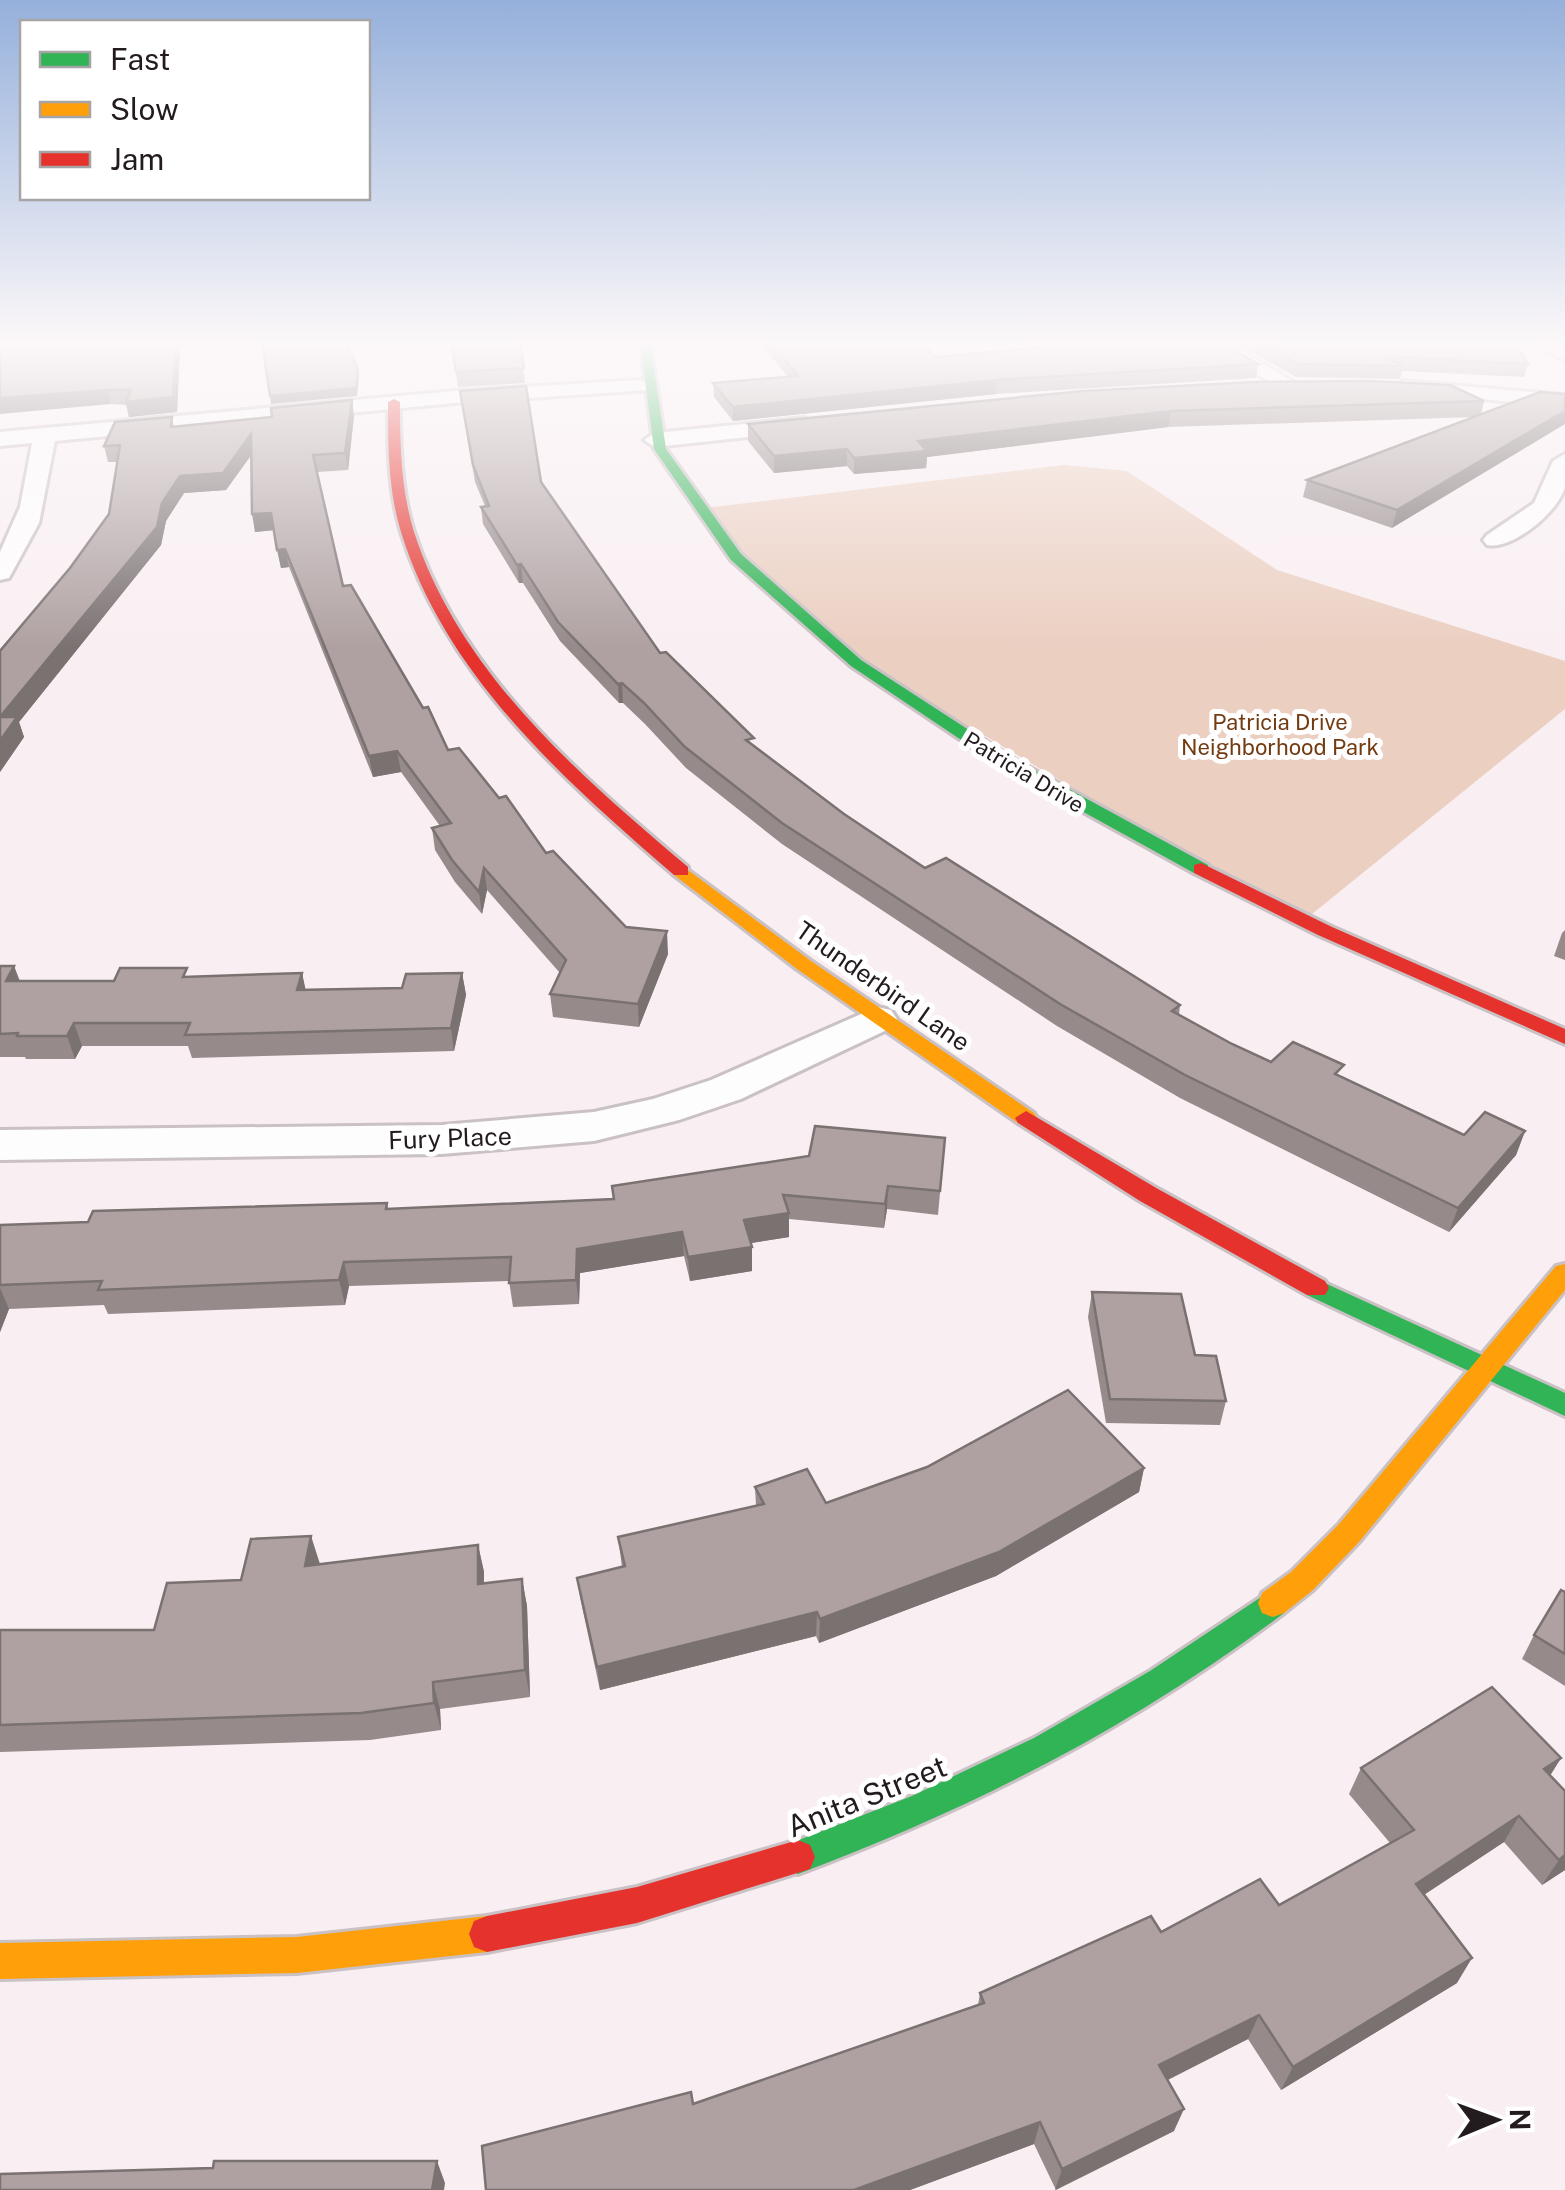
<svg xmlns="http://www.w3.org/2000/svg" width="1565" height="2190" font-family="'Public Sans',sans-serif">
<rect width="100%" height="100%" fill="#f9eff2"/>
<path fill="#ebcfc1" d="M1064,465L1127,471L1277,570L1565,661V709L1301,923L838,649L697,509Z"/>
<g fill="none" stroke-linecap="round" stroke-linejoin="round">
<g stroke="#cac1c4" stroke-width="6">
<g id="street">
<path d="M1204,342H1227L1297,384L1287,390L1280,388Z"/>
<path d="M1529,342H1554L1565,347V360Z"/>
<path d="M641,380L651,386L648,390L455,403L55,441L39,523L9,578L0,580V552L20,507L32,443L0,446V432L455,391Z"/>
<path d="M1403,381L1565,395V407L1396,391L1393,387Z"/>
<path d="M804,418L815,425L812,430L655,447L644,440L655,433Z"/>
<path d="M1565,454C1565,464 1565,477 1565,486C1560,511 1511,551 1487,545L1483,540L1487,535L1534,503L1553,461Z"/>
<path d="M877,1007L891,1010L897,1019L891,1028L741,1099L679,1120L594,1141L442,1154L0,1160V1130L442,1125L594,1112L653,1099L711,1080Z"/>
</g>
</g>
<g stroke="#cac1c4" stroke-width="6">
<g id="fast">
<path d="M640,342H650L666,449L741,554L861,660L1012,758L1208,865V873H1194L1000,766L851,666L731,560L654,449Z"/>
<path d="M1316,1279L1565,1393V1416L1307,1295L1303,1288L1307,1281Z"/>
<path d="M1273,1589L1284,1593L1288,1603L1284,1613C1132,1727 976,1807 798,1874L786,1869L781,1857L786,1845L912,1796L1034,1738L1150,1671Z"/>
</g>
</g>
<g stroke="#cac1c4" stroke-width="6">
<g id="slow">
<path d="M681,865L811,961L1034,1113L1037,1118L1034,1123H1018L797,969L674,875L672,871Z"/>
<path d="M1565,1264V1290L1359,1542L1313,1590L1284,1613L1273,1617L1262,1613L1258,1603L1262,1593L1291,1572L1339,1524L1556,1266Z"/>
<path d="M487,1916L500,1921L505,1934L500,1947L487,1952L297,1973L0,1979V1943L297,1937Z"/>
</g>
</g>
<g stroke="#cac1c4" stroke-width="6">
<g id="jam">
<path d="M394,399L400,402C400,445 401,490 414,532C460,673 578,774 688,867V875H674C564,780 445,675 401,532C388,490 388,445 388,402Z"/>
<path d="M1201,863L1332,927L1565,1029V1044L1318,935L1194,873V865Z"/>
<path d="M1026,1111L1158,1189L1325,1281L1329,1288L1325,1295H1307L1140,1201L1018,1123L1015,1118Z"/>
<path d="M798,1840L810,1845L815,1857L810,1869L637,1923L487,1952L474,1947L469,1934L474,1921L487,1916L637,1887Z"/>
</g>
</g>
<use href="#street" fill="#fefdfd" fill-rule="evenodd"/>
<use href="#fast" fill="#30b455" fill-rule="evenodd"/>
<use href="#slow" fill="#ff9f0a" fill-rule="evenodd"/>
<use href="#jam" fill="#e5322d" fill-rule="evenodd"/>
</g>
<g fill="#968a8b">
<path d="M0,342L215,345L180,347L177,412L129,417L126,405L111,404Z"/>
<path d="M759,342H919L936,357L1085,344L1082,342H1220L1258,364L1256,378L996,394L733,421L714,397L713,383L788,377Z"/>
<path d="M1234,342H1515L1528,364L1524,377L1402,371L1400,379L1296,377Z"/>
<path d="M520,343L525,383L458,387L452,346Z"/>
<path d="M460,391L541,482L660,653L755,747L844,814L925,868L1180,1005L1179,1015L1232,1044L1271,1062L1341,1076L1464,1135L1525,1131L1516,1155L1449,1232L1180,1098L1057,1026L782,844L686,768L645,724L623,703H619L560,641L523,583H519L483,524L481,507L485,506L475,482Z"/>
<path d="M1484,401L1481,415L1392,528L1303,497L1307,480L1475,417L1168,427L927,457L926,468L854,474L847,466L774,473L748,441V424Z"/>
<path d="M354,416L348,470L317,472L343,586L448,750L546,853L626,927L668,954L639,1027L553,1017L550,994L560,973L487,890L482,914L455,882L435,850L432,828L440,826L401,772L373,777L289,567L281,568L274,530L255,532L251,455L226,490L184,493L166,521L161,545L19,722L24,737L0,772V651L70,568L109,514L117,462H108L104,446L172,417L174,427Z"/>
<path d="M1565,930V960L1554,956L1562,933Z"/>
<path d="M0,966H14L20,981H114L302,973L305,989L402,988L462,973L466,995L454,1051L192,1058L188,1046H82L75,1059H26L25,1057H0Z"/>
<path d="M945,1138L938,1215L887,1209L884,1228L789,1219V1237L751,1243L752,1271L690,1281L684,1256L580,1273L579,1304L513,1307L509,1281L349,1286L345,1305L108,1314L104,1305L9,1309L0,1332V1225L88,1222L387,1203L388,1209L613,1199L612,1186Z"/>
<path d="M1092,1292L1195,1355L1226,1401L1220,1425L1106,1423L1088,1317Z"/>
<path d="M1144,1468L1139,1492L996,1576L819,1643L816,1636L600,1690L581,1602L577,1578L622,1567L618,1537L756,1506L755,1487L826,1503Z"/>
<path d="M478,1545L484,1572V1583L522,1579L527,1606L530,1697L440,1709L441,1730L370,1740L0,1752V1630H154L241,1580Z"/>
<path d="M1565,1592V1686L1522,1659L1534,1635Z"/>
<path d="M1561,1758L1550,1775L1565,1870L1542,1885L1504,1842L1424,1895L1457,1983L1281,2090L1248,2039L1168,2080L1174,2131L1056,2190L1034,2144L910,2190H486L693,2104L978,2005L980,1993L1161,1932L1279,1905L1390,1843L1349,1794L1361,1768Z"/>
</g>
<g fill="#7a7171">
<path d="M176,342H215V345L180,347L177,412L129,417L126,402Z"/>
<path d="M358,370L359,378L357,396L271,404L270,396Z"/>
<path d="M997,380L996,394L733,421V407Z"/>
<path d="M108,390L111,404L0,414V398Z"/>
<path d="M352,400L354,416L348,470L345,453Z"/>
<path d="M1171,411L1168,427L927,457L926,468L854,474V458L918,441Z"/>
<path d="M1565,411V424L1392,528L1397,510Z"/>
<path d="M251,434L255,450L226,490L184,493L166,521L161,545L19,722L24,737L0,772V717L162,503L180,476Z"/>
<path d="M847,449V466L774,473V456Z"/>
<path d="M271,513L275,530L255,532L252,514Z"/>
<path d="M285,549L289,567L281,568L277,550Z"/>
<path d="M521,564L523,583H519L517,565Z"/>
<path d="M622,683L623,703H619L618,684Z"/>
<path d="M397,751L401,772L373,777L369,756Z"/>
<path d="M484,868L487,890L482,914L479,892Z"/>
<path d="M667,931L668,954L639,1027L638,1004Z"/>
<path d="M14,966L22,989L6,981Z"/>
<path d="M302,973L307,996L297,990Z"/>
<path d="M462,973L466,995L454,1051L451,1028Z"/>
<path d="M74,1023L82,1046L75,1059L67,1036Z"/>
<path d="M1525,1131L1516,1155L1449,1232L1458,1208Z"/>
<path d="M888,1186L887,1209L884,1228L885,1204Z"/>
<path d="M789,1213V1237L745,1244L744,1220Z"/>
<path d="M682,1232L684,1256L580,1273L579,1304L576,1280L577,1249Z"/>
<path d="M752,1247V1271L690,1281L688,1257Z"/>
<path d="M344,1262L349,1286L345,1305L339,1280Z"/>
<path d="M0,1288L9,1309L0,1332Z"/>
<path d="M1144,1468L1139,1492L996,1576L819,1643L820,1619Z"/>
<path d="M311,1536L320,1564L305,1566Z"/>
<path d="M478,1545L484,1572V1612L478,1584Z"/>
<path d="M522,1579L527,1606L530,1697L525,1670Z"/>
<path d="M817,1612L816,1636L600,1690L597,1667Z"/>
<path d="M433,1682L440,1709L441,1730L434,1703Z"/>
<path d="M1561,1758L1545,1784L1544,1769Z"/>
<path d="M1519,1816L1504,1842L1402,1909L1416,1884Z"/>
<path d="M1565,1855V1870L1542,1885L1559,1860Z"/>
<path d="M1472,1958L1457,1983L1281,2090L1293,2067Z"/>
<path d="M1259,2015L1248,2039L1151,2088L1159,2065Z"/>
<path d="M1184,2109L1174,2131L1055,2190L1062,2169Z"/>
<path d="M1040,2122L1034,2144L910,2190H854Z"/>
<path d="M437,2161L445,2183L444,2190H432Z"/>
</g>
<g fill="#afa1a2" stroke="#7a7171" stroke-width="2.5">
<path d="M0,342H176L173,397L126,402L131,390H108L0,398Z"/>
<path d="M262,342H346L358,370L356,388L270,396Z"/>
<path d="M770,342H919L936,357L1102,342H1220L1258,364L997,380L733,407L713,383L798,376Z"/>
<path d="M1260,342H1515L1528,364L1383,356L1403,366L1299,364Z"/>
<path d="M520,343L524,368L456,372L452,346Z"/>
<path d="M1369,381L1450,385L1484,401L1171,411L918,441L927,451L854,458L847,449L774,456L748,424L1083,391L1254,382Z"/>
<path d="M526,386L541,482L660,653L666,652L754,738L746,740L844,814L925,868L946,858L1180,1005L1172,1011L1232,1044L1271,1062L1293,1042L1344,1065L1335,1074L1464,1135L1485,1112L1525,1131L1458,1208L1185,1075L1060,1004L782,823L685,747L644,703L622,683L618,684L558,622L521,564L517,565L481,507L489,506L473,465L460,391Z"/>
<path d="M1540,392L1565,394V411L1397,510L1307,480Z"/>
<path d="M352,400L345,453L313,455L343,586L351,585L423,708L428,707L448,750L459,748L499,798L506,796L546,853L553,851L626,927L667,931L638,1004L550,994L566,960L484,868L479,892L452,860L432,828L451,823L397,751L369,756L285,549L277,550L271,513L252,514L251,434L223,473L180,476L162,503L157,527L0,717V651L70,568L109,514L120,445L104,446L115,422L172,417L171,427L272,417L271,408Z"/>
<path d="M0,717H17L0,741Z"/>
<path d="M0,966H14L6,981H114L120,968H187L183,977L302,973L297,990L402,988L406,974L462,973L451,1028L185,1035L190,1023H74L67,1036H17L18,1033L0,1034Z"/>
<path d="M815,1126L945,1138L940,1191L888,1186L885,1204L783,1195L789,1213L744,1220L752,1247L688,1257L682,1232L577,1249L576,1280L509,1283L511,1257L344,1262L339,1280L98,1290L102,1281L0,1285V1225L88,1222L93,1211L387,1203L386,1209L614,1199L612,1186L809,1156Z"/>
<path d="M1092,1292L1181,1294L1195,1355L1216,1356L1226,1401L1110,1399Z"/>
<path d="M1068,1390L1144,1468L999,1552L820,1619L817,1612L597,1667L577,1578L625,1566L618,1537L764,1504L755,1487L807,1469L826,1503L927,1467Z"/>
<path d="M311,1536L305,1566L478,1545V1584L522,1579L525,1670L433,1682L434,1703L361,1713L0,1725V1630H154L167,1583L241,1580L251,1539Z"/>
<path d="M1561,1590L1565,1592V1654L1534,1635Z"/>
<path d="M1492,1687L1561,1758L1544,1769L1565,1791V1855L1559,1860L1519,1816L1416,1884L1472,1958L1293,2067L1259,2015L1159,2065L1184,2109L1062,2169L1040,2122L854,2190H486L482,2146L691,2092L693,2104L984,2003L980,1993L1151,1916L1161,1932L1260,1879L1279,1905L1414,1830L1361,1768Z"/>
<path d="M214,2161H437L432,2190H0V2174L213,2168Z"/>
</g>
<linearGradient id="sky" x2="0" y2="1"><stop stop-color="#95b0db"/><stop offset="0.53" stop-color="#fcf8f9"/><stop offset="1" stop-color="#fcf8f9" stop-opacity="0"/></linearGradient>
<rect width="1565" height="648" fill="url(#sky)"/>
<g text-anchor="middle" stroke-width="10" stroke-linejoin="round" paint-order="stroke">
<g font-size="22" fill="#723b12" stroke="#fff">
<text x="1280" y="730">Patricia Drive<tspan x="1280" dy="25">Neighborhood Park</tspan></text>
</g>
<g font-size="22" fill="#231b1d" stroke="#fff">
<text transform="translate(1024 772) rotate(31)" y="8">Patricia Drive</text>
</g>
<g font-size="25" fill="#231b1d" stroke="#fff">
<text transform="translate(883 986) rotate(35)" y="9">Thunderbird Lane</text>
<text transform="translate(450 1138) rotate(-2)" y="9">Fury Place</text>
</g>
<g font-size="30" fill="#231b1d" stroke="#fff">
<text transform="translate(867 1797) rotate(-22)" y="10">Anita Street</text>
</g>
</g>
<rect x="20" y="20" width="350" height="180" fill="#ffffff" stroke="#a7a4a5" stroke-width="2.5"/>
<rect x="40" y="52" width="50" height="15" fill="#30b455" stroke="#a7a4a5" stroke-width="2.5"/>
<text x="110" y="70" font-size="30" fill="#231b1d">Fast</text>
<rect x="40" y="102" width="50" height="15" fill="#ff9f0a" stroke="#a7a4a5" stroke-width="2.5"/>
<text x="110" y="120" font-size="30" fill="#231b1d">Slow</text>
<rect x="40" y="152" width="50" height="15" fill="#e5322d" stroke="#a7a4a5" stroke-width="2.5"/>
<text x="110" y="170" font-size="30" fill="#231b1d">Jam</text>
<g transform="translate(1495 2120) rotate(89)" stroke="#ffffff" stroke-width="8" paint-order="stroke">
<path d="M0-8L18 38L0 25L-18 38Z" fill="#231b1d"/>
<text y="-15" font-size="28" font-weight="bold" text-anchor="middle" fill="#231b1d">N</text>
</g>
</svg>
